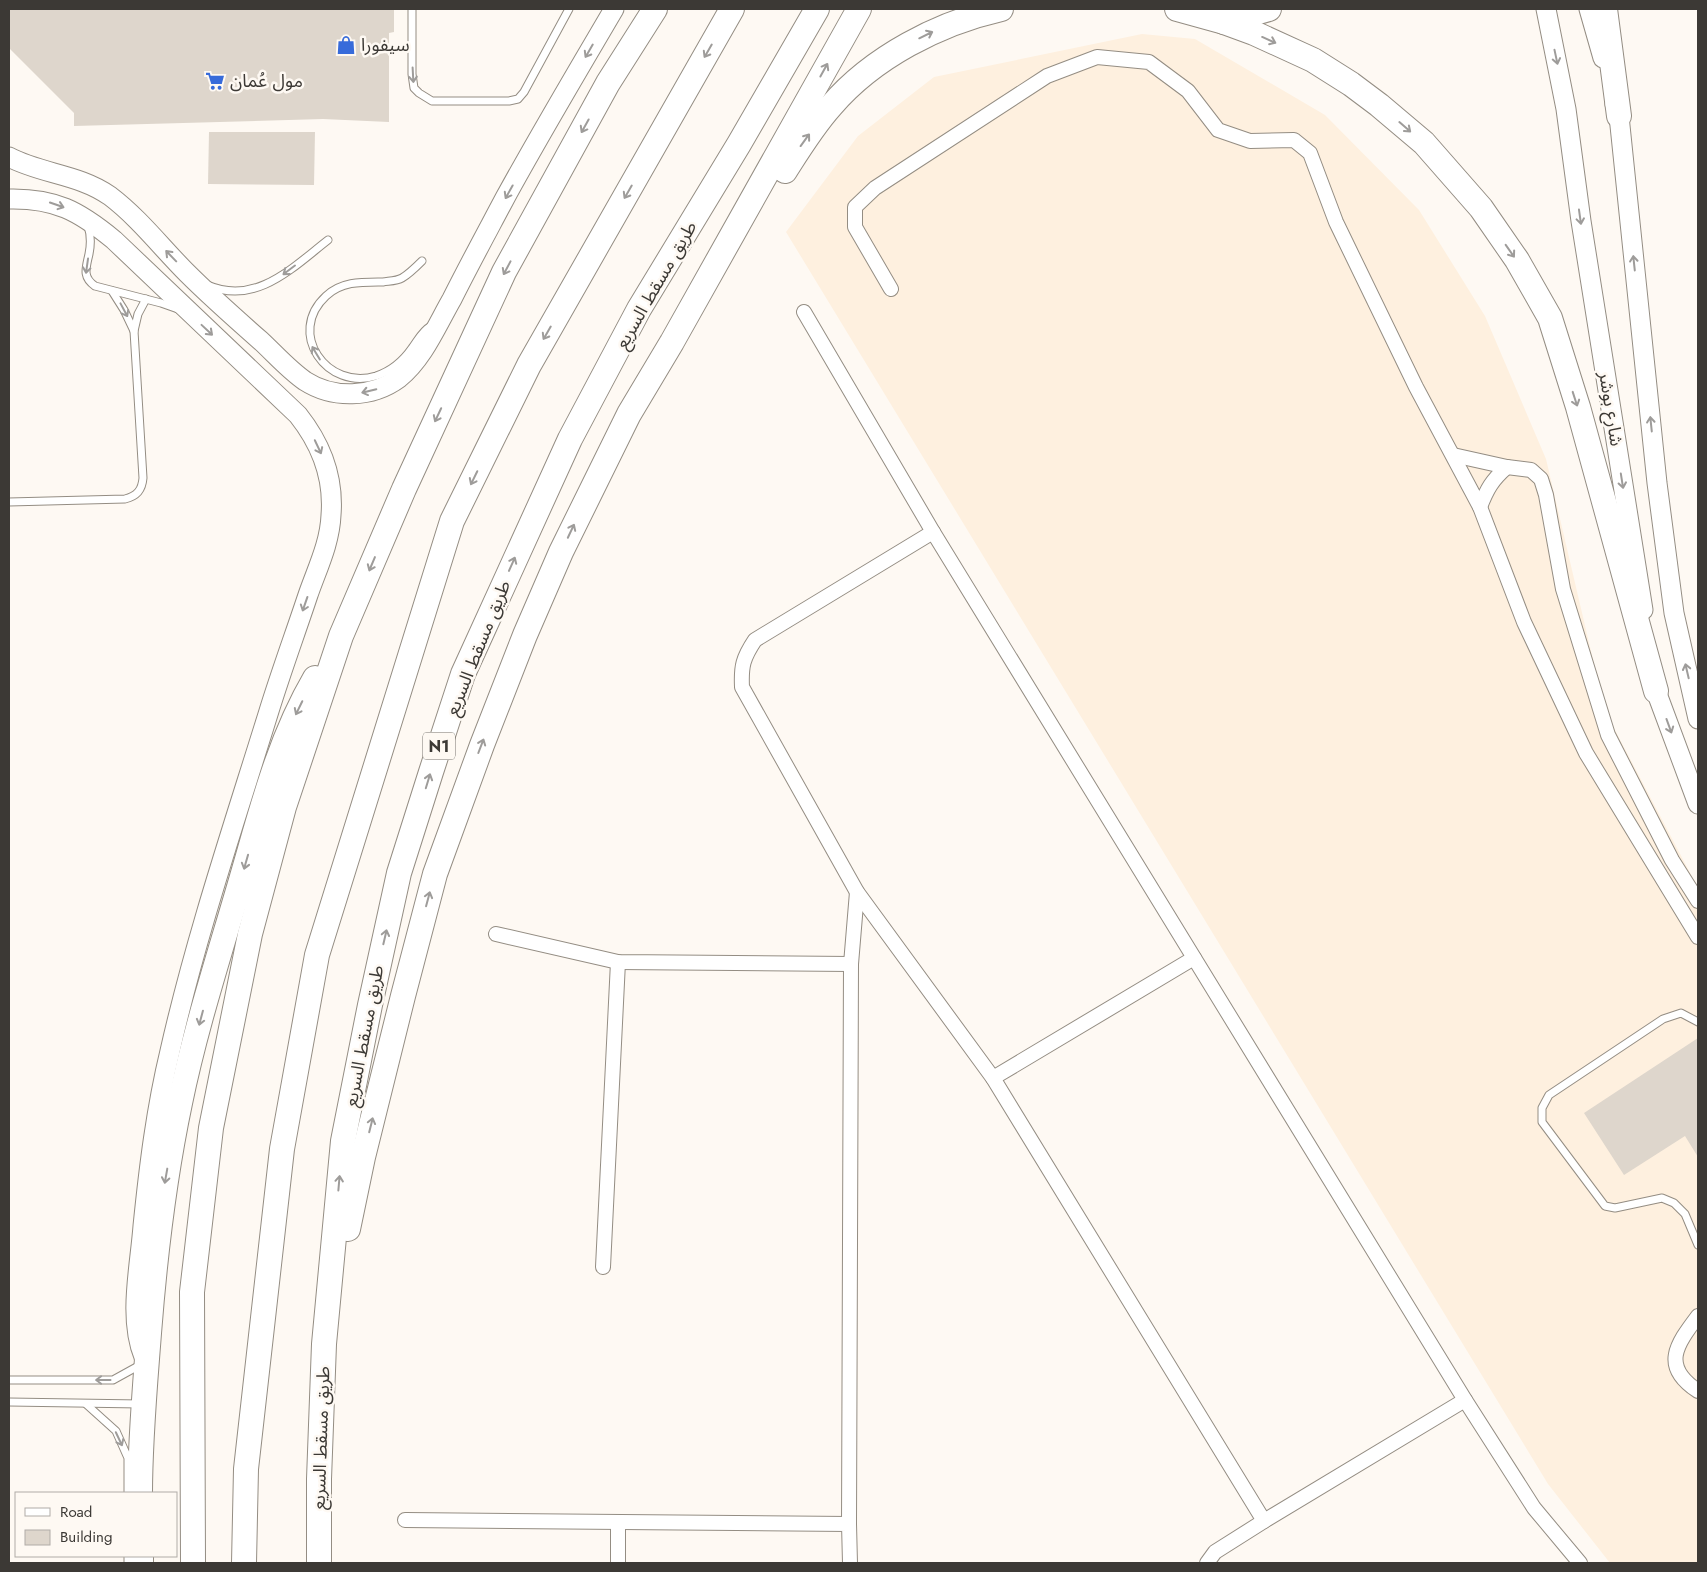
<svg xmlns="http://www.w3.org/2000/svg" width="1707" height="1572" font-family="Jost,'Noto Sans Arabic',sans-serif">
<rect width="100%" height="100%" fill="#fef9f3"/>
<path fill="#fef0df" d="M1142,34L1195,39L1325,115L1419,210L1485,316L1546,459L1605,711L1698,888V1563H1610L1548,1484L786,232L858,136L934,77Z"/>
<g fill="#ded6cc">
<path d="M9,9H394V32L389,33V122L323,119L74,126V113L9,48Z"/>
<path d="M209,132H315L314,185L208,184Z"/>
<path d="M1698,1038V1157L1685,1136L1624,1175L1584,1113Z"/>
</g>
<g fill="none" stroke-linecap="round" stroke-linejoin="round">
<g stroke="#948d83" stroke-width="9">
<g id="lane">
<path d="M412,9V74L414,88L419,93L432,101H509L518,99L524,92L569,9"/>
<path d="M88,226C91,235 91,244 89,254C86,268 82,277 95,286L161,303L178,309"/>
<path d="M422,261C416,267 409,274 402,278C397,281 389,281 383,282C362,282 342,281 326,296C286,333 327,391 376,376C391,371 403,361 412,348C418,340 422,331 431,326"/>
<path d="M207,285C256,306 292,268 328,240"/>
<path d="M112,291L124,310L134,331"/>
<path d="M9,502L125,499C137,496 142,490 143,478L134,331L138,314L146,299"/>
<path d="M1698,1022L1681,1013L1663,1019L1549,1095L1542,1108V1122L1605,1206L1615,1208L1662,1198L1674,1203L1685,1214L1698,1245"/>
<path d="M9,1380H113L142,1364"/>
<path d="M9,1402L141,1404"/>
<path d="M86,1404L116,1431L128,1458V1493"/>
<path d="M128,1556V1563"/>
</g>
</g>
<g stroke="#948d83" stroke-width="16">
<g id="street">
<path d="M891,289L855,227V207L875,188L1047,76L1097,57L1149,62L1188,91L1218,130L1250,141L1294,140L1310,153L1336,222L1416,387L1480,507L1524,622L1586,753L1698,937"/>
<path d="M804,312L933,532L1465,1400L1534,1508L1580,1563"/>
<path d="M1453,455L1507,467L1531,470L1541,479L1546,495L1563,589L1608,735L1672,860L1698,901"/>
<path d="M1480,507C1487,489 1492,480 1507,467"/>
<path d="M933,532L755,640C743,658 741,666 742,687L857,892L993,1078"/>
<path d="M496,934L618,962L851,964L857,892"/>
<path d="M1194,958L993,1078L1264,1521"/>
<path d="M603,1267L618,962"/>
<path d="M1698,1316C1677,1344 1660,1366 1698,1391"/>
<path d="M405,1520L849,1524L850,1563"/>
<path d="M849,1524L851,964"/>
<path d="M618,1563V1522"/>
<path d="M1207,1563L1215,1552L1264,1521L1465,1400"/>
</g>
</g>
<g stroke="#948d83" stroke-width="21">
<g id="secondary">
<path d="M1546,9L1566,109L1581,221L1643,610"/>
<path d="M1589,9L1603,58"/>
<path d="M1615,104L1619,116L1657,483L1674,613L1698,719"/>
<path d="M9,157C41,174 79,174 110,196C139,218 162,248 187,273C211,297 236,319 261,341C275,354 289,370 305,381C333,399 372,398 399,378C423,359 437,325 452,299C469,265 487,232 505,198C540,134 577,72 614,9"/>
<path d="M9,199C55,198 79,211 114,240L298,415C321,444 334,478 331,515C330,543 317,569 308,595C295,634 281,672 269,711C234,824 196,936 170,1051C156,1109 149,1167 143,1226C140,1267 128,1318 144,1357"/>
<path d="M1654,679L1656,691L1698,804"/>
</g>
</g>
<g stroke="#948d83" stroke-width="26">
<g id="highway">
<path d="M1177,9L1224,22L1254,33L1313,60L1351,84L1379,105L1424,143L1481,208L1517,260L1550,318L1578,407L1656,691"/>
<path d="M1605,9L1619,116"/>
<path d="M1224,22L1269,9"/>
<path d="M785,171C799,149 813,126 831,106C873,57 939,23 1001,9"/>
<path d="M348,1229L363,1157L403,996L435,874L482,745L525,635L561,552L629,414L672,342L859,9"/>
<path d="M140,1493C140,1440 145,1386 149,1333C155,1256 164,1179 180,1103C195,1030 218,959 239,887C260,816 277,743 315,678"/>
<path d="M141,1556V1563"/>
<path d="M193,1563L192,1292L211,1128L250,934L284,807L341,636L404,489L504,272L608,83L655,9"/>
<path d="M244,1563L246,1469L282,1149L317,955L452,521L529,365L732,9"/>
<path d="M319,1563V1479L324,1344L343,1141L370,1005L399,873L431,772L463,674L570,439L639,309L739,144L817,9"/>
</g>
</g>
<use href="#lane" stroke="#fff" stroke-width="7"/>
<use href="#street" stroke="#fff" stroke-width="14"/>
<use href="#secondary" stroke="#fff" stroke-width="19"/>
<use href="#highway" stroke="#fff" stroke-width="24"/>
</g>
<defs><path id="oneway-shaft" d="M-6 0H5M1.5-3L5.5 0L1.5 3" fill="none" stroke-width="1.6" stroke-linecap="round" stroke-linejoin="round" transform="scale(1.25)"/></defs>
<g stroke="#9e9c9a">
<use href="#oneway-shaft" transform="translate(926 35) rotate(-26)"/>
<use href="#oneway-shaft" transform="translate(1269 40) rotate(24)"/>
<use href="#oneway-shaft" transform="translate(589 51) rotate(120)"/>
<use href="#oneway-shaft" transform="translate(708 51) rotate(120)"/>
<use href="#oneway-shaft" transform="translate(1556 57) rotate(78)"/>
<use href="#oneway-shaft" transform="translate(824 70) rotate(-61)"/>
<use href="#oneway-shaft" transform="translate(413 75) rotate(87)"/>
<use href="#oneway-shaft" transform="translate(585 126) rotate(119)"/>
<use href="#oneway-shaft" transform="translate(1405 127) rotate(41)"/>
<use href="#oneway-shaft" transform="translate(805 140) rotate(-54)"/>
<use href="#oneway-shaft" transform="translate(509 192) rotate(119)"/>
<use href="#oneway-shaft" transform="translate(628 192) rotate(120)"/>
<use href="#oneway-shaft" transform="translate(57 205) rotate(19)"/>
<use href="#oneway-shaft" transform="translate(1580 217) rotate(82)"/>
<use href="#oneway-shaft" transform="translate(1510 251) rotate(55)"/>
<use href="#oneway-shaft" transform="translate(171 256) rotate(-134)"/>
<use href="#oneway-shaft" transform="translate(1634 263) rotate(-96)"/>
<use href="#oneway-shaft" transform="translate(87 266) rotate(98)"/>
<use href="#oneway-shaft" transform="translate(507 268) rotate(118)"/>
<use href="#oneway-shaft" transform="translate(289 270) rotate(143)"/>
<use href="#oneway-shaft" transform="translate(124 310) rotate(62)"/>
<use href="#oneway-shaft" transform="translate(207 330) rotate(43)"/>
<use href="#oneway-shaft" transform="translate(547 333) rotate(120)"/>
<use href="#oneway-shaft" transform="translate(316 353) rotate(-121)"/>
<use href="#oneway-shaft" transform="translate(369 391) rotate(167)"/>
<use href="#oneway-shaft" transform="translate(1575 399) rotate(72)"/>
<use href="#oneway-shaft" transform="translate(438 415) rotate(115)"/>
<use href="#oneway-shaft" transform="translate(1651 424) rotate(-96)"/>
<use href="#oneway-shaft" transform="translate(318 447) rotate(65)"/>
<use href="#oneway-shaft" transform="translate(474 478) rotate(116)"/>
<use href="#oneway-shaft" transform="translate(1622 481) rotate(81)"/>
<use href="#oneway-shaft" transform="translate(571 531) rotate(-65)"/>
<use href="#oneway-shaft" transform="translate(372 564) rotate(113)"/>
<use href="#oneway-shaft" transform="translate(512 564) rotate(-66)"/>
<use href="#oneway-shaft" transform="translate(305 604) rotate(109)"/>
<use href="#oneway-shaft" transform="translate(1687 671) rotate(-103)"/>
<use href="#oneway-shaft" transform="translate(299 708) rotate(116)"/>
<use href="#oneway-shaft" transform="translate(1669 726) rotate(70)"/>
<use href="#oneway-shaft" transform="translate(481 746) rotate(-69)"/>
<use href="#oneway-shaft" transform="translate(428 781) rotate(-73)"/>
<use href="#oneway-shaft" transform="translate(246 862) rotate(106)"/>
<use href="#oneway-shaft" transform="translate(428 899) rotate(-75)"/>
<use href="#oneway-shaft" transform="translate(385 937) rotate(-77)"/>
<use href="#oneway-shaft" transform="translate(201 1018) rotate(105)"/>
<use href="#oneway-shaft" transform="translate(371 1125) rotate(-76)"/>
<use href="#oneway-shaft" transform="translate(166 1176) rotate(100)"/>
<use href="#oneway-shaft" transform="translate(339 1183) rotate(-85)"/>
<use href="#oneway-shaft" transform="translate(103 1380) rotate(180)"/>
<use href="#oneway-shaft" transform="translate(119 1439) rotate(65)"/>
</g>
<defs>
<g id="shop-bare" transform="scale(1.5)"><path d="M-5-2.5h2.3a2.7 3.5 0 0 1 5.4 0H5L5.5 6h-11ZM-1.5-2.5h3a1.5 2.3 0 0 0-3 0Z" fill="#376bda" stroke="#fef9f3" stroke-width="2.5" paint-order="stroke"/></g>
<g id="supermarket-bare" transform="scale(1.5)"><path d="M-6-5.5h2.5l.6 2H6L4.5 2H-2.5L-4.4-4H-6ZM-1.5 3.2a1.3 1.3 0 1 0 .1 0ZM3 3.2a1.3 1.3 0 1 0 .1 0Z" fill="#376bda" stroke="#fef9f3" stroke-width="2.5" paint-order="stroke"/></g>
</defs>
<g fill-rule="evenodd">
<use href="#shop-bare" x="346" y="45"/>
<use href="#supermarket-bare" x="215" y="81"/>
</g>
<g text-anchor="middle" stroke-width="5" stroke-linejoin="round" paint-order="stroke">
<rect fill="#fef9f3" stroke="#76736e" stroke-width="1" x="423" y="732.5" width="32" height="27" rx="4"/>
<g font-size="16" font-weight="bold" fill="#3c3935">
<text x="439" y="752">N1</text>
</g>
<g font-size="18" fill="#3c3935" stroke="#fef9f3" text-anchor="start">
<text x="361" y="51">سيفورا</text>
<text x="230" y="87">مول عُمان</text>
</g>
<g font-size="18" fill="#3c3935" stroke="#fef9f3">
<text transform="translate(656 285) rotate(-60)" y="6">طريق مسقط السريع</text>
<text transform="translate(1611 409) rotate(81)" y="6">شارع بوشر</text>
<text transform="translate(478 648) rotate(-68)" y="6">طريق مسقط السريع</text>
<text transform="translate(364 1036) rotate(-79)" y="6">طريق مسقط السريع</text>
<text transform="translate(321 1438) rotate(-88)" y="6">طريق مسقط السريع</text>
</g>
</g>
<rect width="1707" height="1572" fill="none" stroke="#3c3935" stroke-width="20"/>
<rect x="15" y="1492" width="162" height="65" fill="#fef9f3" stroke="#b0aca7"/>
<rect x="25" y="1508" width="25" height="8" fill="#ffffff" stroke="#b0aca7"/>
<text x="60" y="1517" font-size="15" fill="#3c3935">Road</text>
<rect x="25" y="1530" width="25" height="15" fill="#ded6cc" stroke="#b0aca7"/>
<text x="60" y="1542" font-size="15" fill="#3c3935">Building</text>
</svg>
